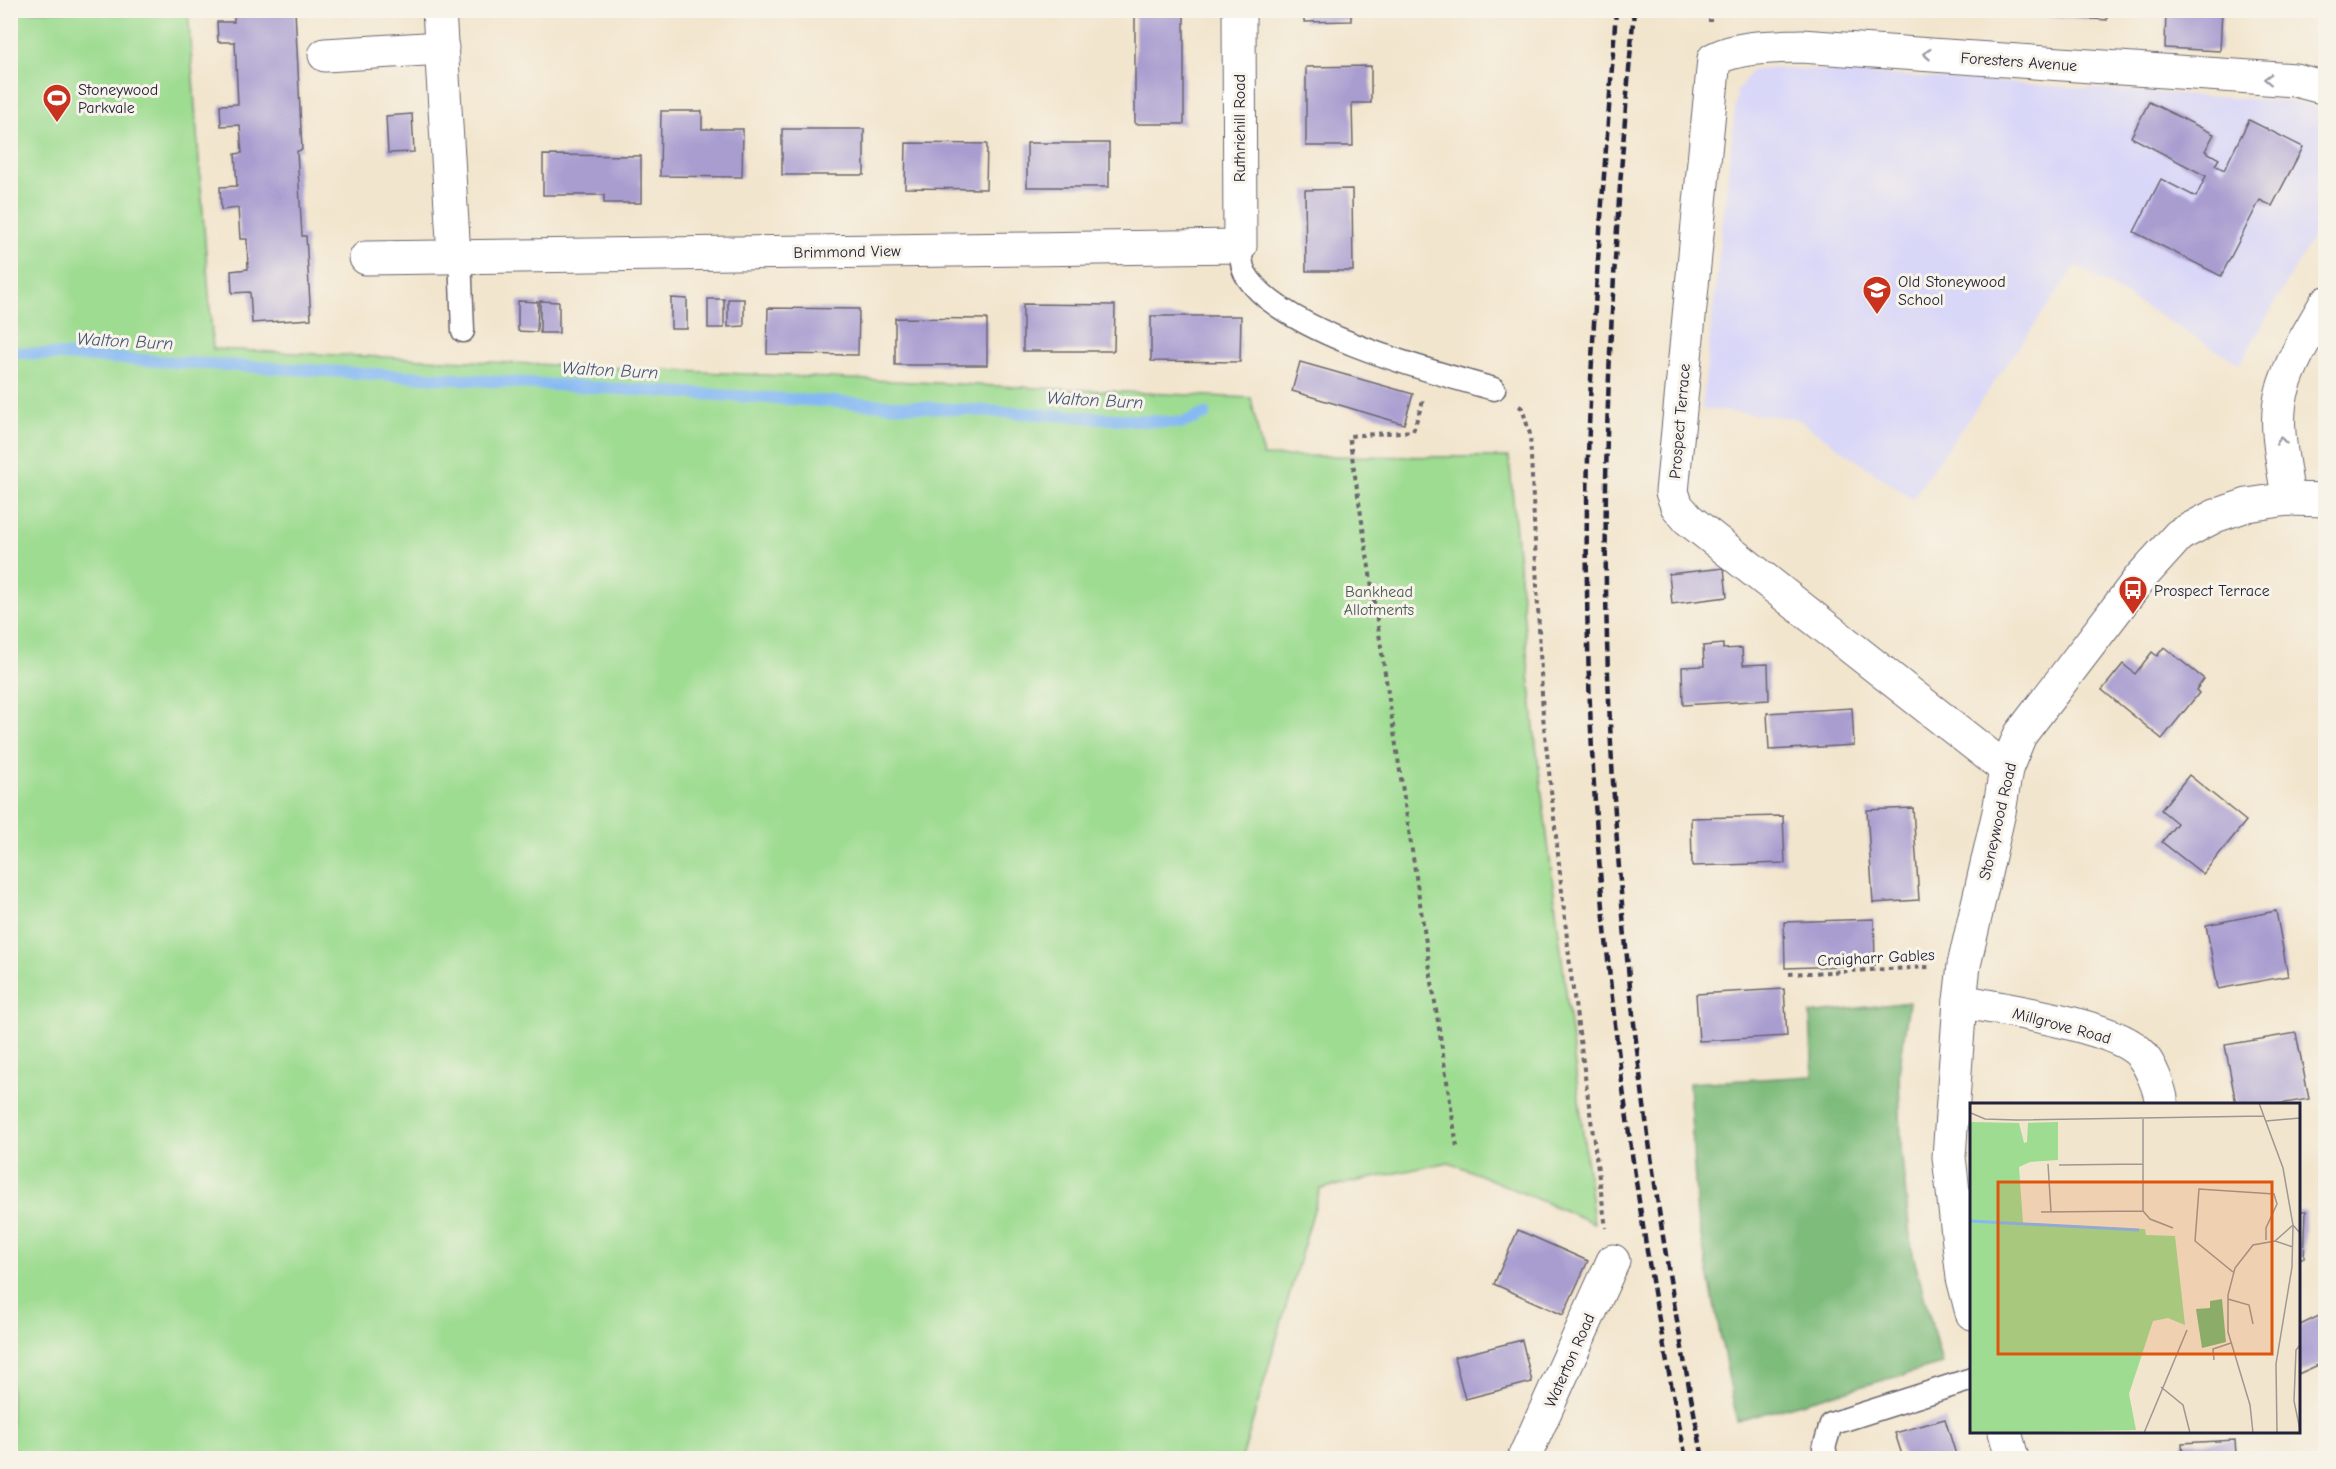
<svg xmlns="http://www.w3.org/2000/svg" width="2336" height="1469" font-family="'Comic Neue',sans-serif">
<rect width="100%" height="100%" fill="#f7f3e8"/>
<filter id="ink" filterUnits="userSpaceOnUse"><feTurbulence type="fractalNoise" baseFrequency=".0167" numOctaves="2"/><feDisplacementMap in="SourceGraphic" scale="12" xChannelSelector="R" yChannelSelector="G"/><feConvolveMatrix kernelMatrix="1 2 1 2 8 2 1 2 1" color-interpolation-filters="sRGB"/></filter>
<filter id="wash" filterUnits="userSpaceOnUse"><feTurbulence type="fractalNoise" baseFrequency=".008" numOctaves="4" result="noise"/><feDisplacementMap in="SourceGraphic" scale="24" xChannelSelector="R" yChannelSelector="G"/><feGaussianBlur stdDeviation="1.35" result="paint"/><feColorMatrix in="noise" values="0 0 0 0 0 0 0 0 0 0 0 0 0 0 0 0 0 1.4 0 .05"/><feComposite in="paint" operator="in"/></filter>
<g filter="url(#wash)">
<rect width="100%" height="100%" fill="#f2e5cd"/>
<path fill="#d9d7f8" d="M1782,68L2309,103L2325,115V216L2240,364L2076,266L1912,499L1796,418L1702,409L1737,91L1752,70Z"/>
<path fill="#9edc91" stroke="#607f66" stroke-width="1.5" d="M10,11H188L213,349L1251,398L1263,456L1509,457L1534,728L1594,1223L1449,1162L1320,1189L1242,1458H11Z"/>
<path fill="#7ebc7b" stroke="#506f5b" stroke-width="1.5" d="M1909,1002L1899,1073L1901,1149L1911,1246L1942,1364L1737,1421L1697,1216L1689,1083L1813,1076L1810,1014Z"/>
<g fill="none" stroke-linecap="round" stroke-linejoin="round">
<path stroke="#86b9f3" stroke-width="12" d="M10,352L1183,423L1205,414"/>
</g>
<g id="blocks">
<g fill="#a99dd0">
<path d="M234,10H295L302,150L297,151L302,236H306L311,319L252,323L250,292L232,293L231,271L248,269L247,239H240L238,208L221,210L220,187L237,186L235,154L242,153L240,125L221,126L220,105L238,104L235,42H218L217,22H234Z"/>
<rect x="1135" y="10" width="49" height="114"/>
<path d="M1304,10H1351V21L1304,22Z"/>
<path d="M1981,10H2107V20L1981,12Z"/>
<path d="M2166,10H2222L2220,51L2165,48Z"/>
<path d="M1371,66V103H1352L1353,146H1306V67Z"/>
<path d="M2149,102L2214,134L2205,151L2219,159L2215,165L2224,170L2249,120L2303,147L2272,206L2260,200L2221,276L2134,232L2161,179L2196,197L2206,176L2131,137Z"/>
<path d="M661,111H702V129H743L742,177L660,176Z"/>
<path d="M412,114L414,152L388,153L386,116Z"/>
<rect x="782" y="129" width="82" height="46"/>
<path d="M906,143L987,144L986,189L905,188Z"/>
<rect x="1027" y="143" width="82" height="44"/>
<path d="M543,155L641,156V203H604V195H543Z"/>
<path d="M1352,189L1353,271H1306L1305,190Z"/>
<path d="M671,298L687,299V329H671Z"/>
<rect x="708" y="299" width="16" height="29"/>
<path d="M728,299H744V326L728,327Z"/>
<path d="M518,301L538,302L537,332L518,331Z"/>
<path d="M540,301L559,302V333H540Z"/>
<path d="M1023,304L1115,305L1114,351H1023Z"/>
<path d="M768,308L859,309L858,355L767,354Z"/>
<path d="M1151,316H1241L1240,362L1151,361Z"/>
<path d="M895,318L987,319V365H895Z"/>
<path d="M1300,362L1413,394L1404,424L1292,391Z"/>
<path d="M1724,568L1727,597L1672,604L1669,574Z"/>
<path d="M1723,644V649L1742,648L1743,665L1768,664L1769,700L1683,705L1682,667L1704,666L1703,646Z"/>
<path d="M2164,647L2204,679L2196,690L2199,693L2162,739L2102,690L2123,664L2135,674L2152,652L2157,656Z"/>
<path d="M1852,708L1854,745L1769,750L1767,713Z"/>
<path d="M2189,775L2246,821L2203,874L2162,842L2177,823L2161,810Z"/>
<path d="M1913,808L1919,900L1873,903L1867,810Z"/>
<path d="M1783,816L1785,863L1692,866L1691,818Z"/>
<path d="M2276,911L2288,976L2218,989L2206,925Z"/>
<path d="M1874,919L1875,965L1785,968L1784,922Z"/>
<path d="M1784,989L1787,1036L1699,1041L1696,994Z"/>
<path d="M2296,1033L2309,1099L2279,1104H2236L2225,1045Z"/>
<path d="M2298,1211H2306L2304,1258H2298Z"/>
<path d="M1518,1230L1588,1261L1563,1315L1494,1284Z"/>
<path d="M2321,1315L2325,1325V1362L2298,1374V1326Z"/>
<path d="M1522,1340L1532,1382L1465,1399L1454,1357Z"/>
<path d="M1945,1419L1957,1458H1903L1895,1433Z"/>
<path d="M2235,1440L2236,1454L2258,1453V1458H2183L2182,1443Z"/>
</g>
</g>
</g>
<g filter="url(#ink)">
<use href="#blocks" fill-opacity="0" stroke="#6b666e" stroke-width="1.5"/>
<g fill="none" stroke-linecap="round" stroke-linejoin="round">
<g stroke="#6b666e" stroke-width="25">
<g id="service">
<path d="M1240,246C1241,254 1241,266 1245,273C1277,331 1432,372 1494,389"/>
<path d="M460,256L463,331"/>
<path d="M1827,1458L1824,1448L1831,1424L1972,1379"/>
</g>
</g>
<g stroke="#6b666e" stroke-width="35">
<g id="minor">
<path d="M439,10L454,256"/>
<path d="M325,55L442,48"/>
<path d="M366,258L1240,246L1239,10"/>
<path d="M2288,499C2284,464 2273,426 2282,392C2291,360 2310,331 2326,303"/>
<path d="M2006,769L1688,519L1677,506L1672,492L1714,59C1741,46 1771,47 1801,46L2295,80L2326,88"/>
<path d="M1960,1001C1999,1009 2116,1025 2141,1054C2151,1066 2160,1089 2162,1104"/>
<path d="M1972,1313L1963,1278L1949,1157L1960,1001L1964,965L1999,812L2006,769L2020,735L2141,577L2179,535L2215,516L2247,505L2288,499L2326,500"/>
<path d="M2005,1432L2012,1458"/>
<path d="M1524,1458L1613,1261"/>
</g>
</g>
<g stroke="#6b666e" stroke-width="4" stroke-dasharray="4.5 4.5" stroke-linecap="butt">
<path d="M1710,10V22"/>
<path d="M1423,401L1413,431L1349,436L1457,1147"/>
<path d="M1519,406L1522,408L1530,434L1543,716L1571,975L1606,1228"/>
<path d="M1789,974L1930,967"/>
</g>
<use href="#service" stroke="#fff" stroke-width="22"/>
<use href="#minor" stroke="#fff" stroke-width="33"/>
<g stroke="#22223b" stroke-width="4.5" stroke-dasharray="9 4.5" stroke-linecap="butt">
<path d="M1616,10C1603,202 1584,395 1587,588C1590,880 1626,1172 1686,1458"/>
<path d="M1634,10C1622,151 1611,292 1607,434C1598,777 1635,1122 1703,1458"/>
</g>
</g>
<defs><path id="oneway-chevron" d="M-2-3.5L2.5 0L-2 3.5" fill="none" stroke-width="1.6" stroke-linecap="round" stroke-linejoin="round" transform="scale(1.5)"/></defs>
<g stroke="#9c9ca7">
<use href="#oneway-chevron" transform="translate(1927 54) rotate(-176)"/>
<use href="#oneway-chevron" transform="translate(2268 79) rotate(-178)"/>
<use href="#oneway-chevron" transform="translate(2281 441) rotate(-96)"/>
</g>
</g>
<defs>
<g id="stadium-pin" transform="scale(1.5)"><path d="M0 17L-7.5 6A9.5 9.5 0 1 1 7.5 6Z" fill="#c8321e" stroke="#f7f3e8"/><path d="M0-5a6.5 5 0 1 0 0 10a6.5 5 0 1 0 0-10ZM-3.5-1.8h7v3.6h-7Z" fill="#fff"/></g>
<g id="school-pin" transform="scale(1.5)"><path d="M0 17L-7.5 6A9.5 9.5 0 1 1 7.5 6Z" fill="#c8321e" stroke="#f7f3e8"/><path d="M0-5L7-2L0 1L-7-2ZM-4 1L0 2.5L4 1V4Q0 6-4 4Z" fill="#fff"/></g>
<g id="bus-pin" transform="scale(1.5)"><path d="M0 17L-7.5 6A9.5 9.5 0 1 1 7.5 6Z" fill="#c8321e" stroke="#f7f3e8"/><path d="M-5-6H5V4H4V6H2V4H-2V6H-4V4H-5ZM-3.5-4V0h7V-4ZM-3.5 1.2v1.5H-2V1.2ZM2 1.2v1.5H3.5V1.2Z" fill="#fff"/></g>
</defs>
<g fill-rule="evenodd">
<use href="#stadium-pin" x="57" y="98"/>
<use href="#school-pin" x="1877" y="290"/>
<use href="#bus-pin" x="2133" y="590"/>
</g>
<g text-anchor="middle" stroke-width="6" stroke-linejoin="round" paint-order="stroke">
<g font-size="16" fill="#22223b" stroke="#f7f3e8">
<text transform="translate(2019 61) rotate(4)" y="6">Foresters Avenue</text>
<text transform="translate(1239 128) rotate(-90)" y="6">Ruthriehill Road</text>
<text transform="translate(847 251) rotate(-1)" y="6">Brimmond View</text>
<text transform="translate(1679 421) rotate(-85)" y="6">Prospect Terrace</text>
<text transform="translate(1997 821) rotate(-77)" y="6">Stoneywood Road</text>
<text transform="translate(1876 957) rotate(-3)" y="6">Craigharr Gables</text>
<text transform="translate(2062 1025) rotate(15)" y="6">Millgrove Road</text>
<text transform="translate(1569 1360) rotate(-66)" y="6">Waterton Road</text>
</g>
<g font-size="16" fill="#22223b" stroke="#f7f3e8" text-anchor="start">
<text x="78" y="95">Stoneywood<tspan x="78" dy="18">Parkvale</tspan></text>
<text x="1898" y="287">Old Stoneywood<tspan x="1898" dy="18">School</tspan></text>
<text x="2154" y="596">Prospect Terrace</text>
</g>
<g font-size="16" fill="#475a55" stroke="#f7f3e8">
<text x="1379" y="597">Bankhead<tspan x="1379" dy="18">Allotments</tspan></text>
</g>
<g font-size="18" font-style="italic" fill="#45577b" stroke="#f7f3e8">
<text transform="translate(125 341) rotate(3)" y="6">Walton Burn</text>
<text transform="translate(610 370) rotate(3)" y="6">Walton Burn</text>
<text transform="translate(1095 400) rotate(3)" y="6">Walton Burn</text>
</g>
</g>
<g transform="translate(1970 1103)">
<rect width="330" height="330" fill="#f2e5cd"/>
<path d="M0,19L49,20L54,40L57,39L58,20L88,19V57L60,59L49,64L53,120L175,126L176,132L205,133L215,222L198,215L183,218L159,291L166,327L0,330Z" fill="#9edc91"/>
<path d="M252,196L256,239L232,245L226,206L240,205V198Z" fill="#7ebc7b"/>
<path fill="none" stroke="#86b9f3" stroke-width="3" d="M0,118L169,127"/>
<path fill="none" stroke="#9f9793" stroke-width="1.5" d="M289,0L313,65L323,122L322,164L306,261L307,330M1,10L15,16L46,17L294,13M173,16V108M296,18L330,15M78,61L81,109M89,62L173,61M173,108L180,116L203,125M71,109L173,108M305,138L323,122L330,130M263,169L225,138L229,86L304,91L307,101L296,125V137M258,196L279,202L283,221M330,242L326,247L324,298L330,327M244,257L243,246L261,240M191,284L213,302L220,330M174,330L217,227M283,330L280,302L258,229V192L265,165L283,142L305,138L323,144"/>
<path fill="#de560e" fill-opacity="0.15" stroke="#de560e" stroke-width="3" d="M28,79H302V251H28Z"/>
<rect width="330" height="330" fill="none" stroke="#22223b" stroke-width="3"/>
</g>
<rect width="2336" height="1469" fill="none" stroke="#f7f3e8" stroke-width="36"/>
</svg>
